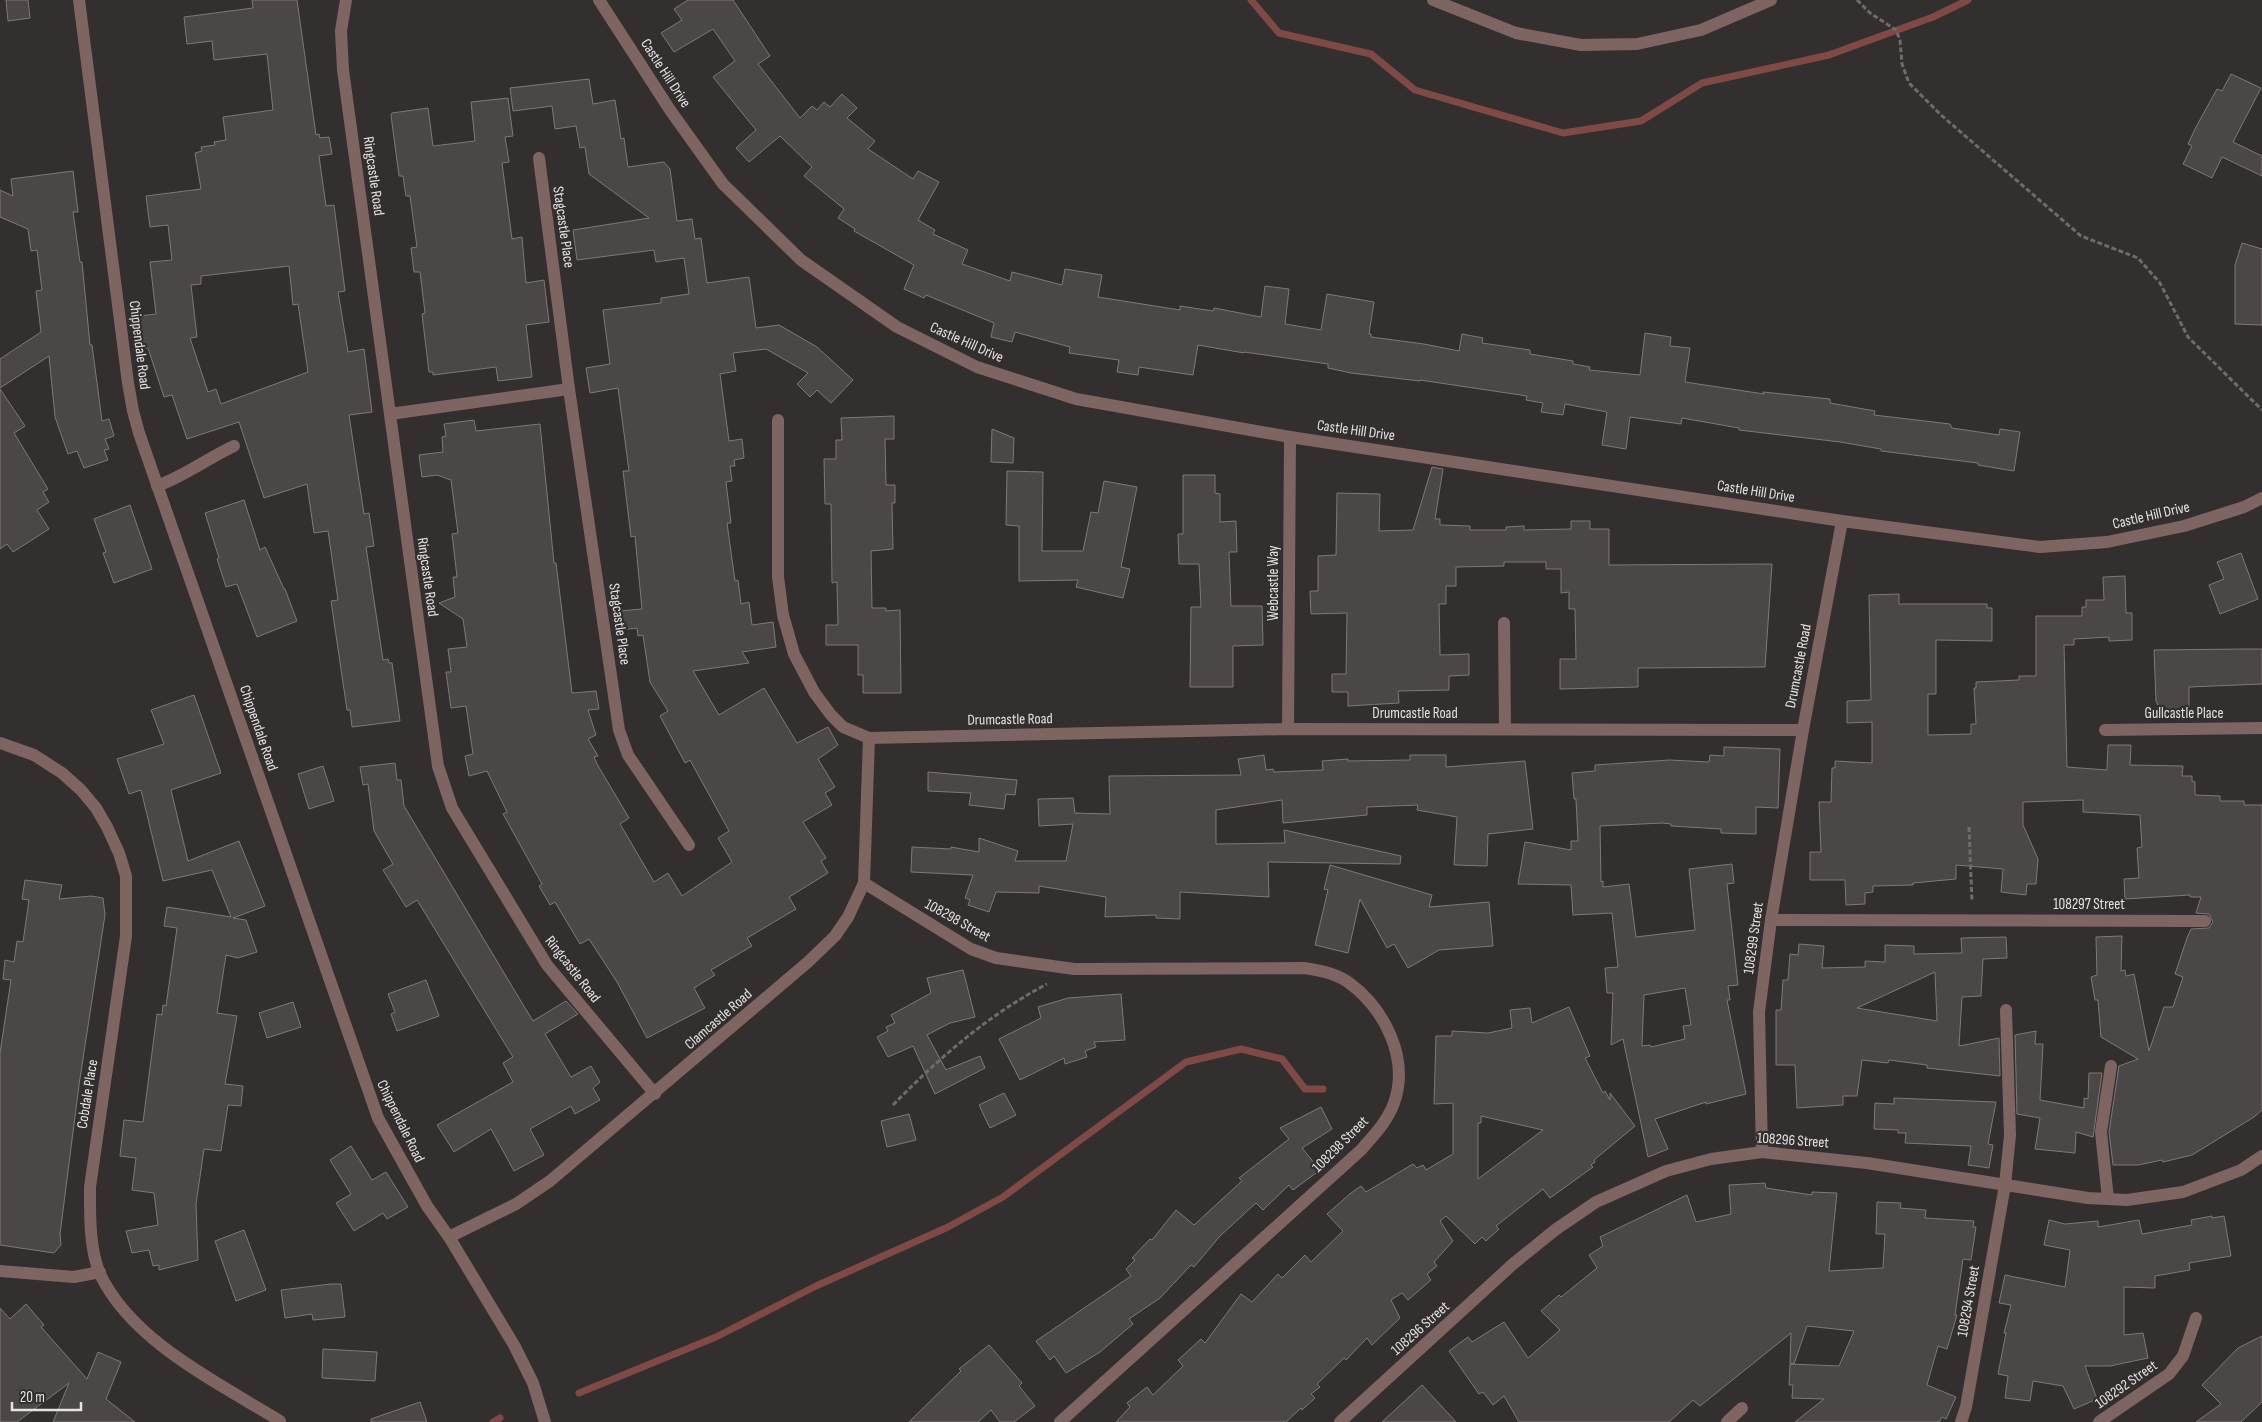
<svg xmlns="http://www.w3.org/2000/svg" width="2262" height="1422" font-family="'Sofia Sans Condensed',sans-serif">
<rect width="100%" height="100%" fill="#332f2f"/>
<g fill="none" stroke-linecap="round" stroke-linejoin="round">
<g stroke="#7f4945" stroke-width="7">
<path d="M1251,0L1279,33L1371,54L1415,90L1563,133L1641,121L1702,83L1829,55L1933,17L1968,0"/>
<path d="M579,1393L716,1337L816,1286L948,1227L1003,1197L1186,1062L1241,1049L1282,1059L1305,1089H1323"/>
<path d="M493,1422L500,1418"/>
</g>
</g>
<g fill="#4c4747" stroke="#7e7979" fill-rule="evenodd">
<path d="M6,0H28L30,18L8,21Z"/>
<path d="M252,0H297L316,135L319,134L320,138L329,137L332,154L319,156L326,206L334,205L345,291L338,292L348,352L364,349L372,412L349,415L364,514L369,513L374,546L366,547L383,660L388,659L389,663H392L400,721L352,727L350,710H347L331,601L338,600L328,531L314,533L307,484L264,498L239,422L187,439L172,395L164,397L148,348H144L140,316L156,314L150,262L172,260L168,225L150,227L146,196L201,189L195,153L202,151L201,147L215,145L214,142L226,140L223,117L273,110L267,54L214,60L212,41L187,44L184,17L253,8ZM289,266L293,305L298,304L308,372L221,404L216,389L208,392L190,338L197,337L191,285L201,284V276Z"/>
<path d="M688,0H733L770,56L758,64L800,118L812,106L817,110L824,102L830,107L842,94L857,108L847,118L875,141L868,149L913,179L918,171L939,182L918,220L935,230L933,234L968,250L962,264L1010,281L1012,272L1062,285L1065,269L1102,275L1098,297L1180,310V306L1213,311L1214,308L1261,317L1265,286L1289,289L1285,324L1321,330L1327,294L1374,302L1369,334H1371V337L1424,344L1459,351L1462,334L1483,338L1482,343L1530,350V354L1573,361V364L1590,367L1589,370L1640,375L1645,333L1671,337L1670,346L1690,348L1685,382L1764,394L1763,392L1830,399V403L1875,411L1874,415L1950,424L1952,428L1999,435L2000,429L2020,432L2014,471L1978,465V463L1881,451V449L1840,442L1739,430V428L1682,418L1681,424L1630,417L1626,449L1602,445L1607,412L1565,404L1563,415L1541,412L1543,403L1526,400L1527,396L1420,380V381L1351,373L1328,368V364L1244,352V353L1198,345L1193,375L1139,367L1138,375L1117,372L1119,360L1069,353L1070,347L1015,332L1012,342L991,337L994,323L926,295L924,298L904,289L914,265L854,231L855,229L838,218L844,209L804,176L812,167L780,136L749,162L736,148L756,130L713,77L735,61L713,29L674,52L661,33L682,20L674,9Z"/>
<path d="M2231,74L2261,88L2233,142L2262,156V176L2222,157L2212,178L2183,164L2192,146L2188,144L2196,127L2217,89L2222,91Z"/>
<path d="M589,79L593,104L615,100L621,139L624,138L628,167L664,162L670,169L677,221L692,219L695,239L701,238L707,283L749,277L756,328L779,325L817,347L853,380L831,403L817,390L810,397L797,384L808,373L766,349L733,353L736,371L720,374L729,441L742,439L744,458L734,460L735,466H730L732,481L726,482L731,523H727L735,581L738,580L741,604L749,602L752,625L773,622L776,647L742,652L749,663L693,671L719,715L764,688L797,743L828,727L838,745L818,759L835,787L825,793L832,805L803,822L826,858L821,861L828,873L789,897L796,909L747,938L752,946L711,970L715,975L694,988L705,1008L647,1038L617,982L589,939L580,944L555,902L550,905L539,886L542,884L503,814L507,812L487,771L469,776L465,756L473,754L466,706L451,708L446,672H451L448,649L467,647L463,619L439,603L455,597L453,577H457L452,534L458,533L451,480L437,475L422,477L419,455L443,452L442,437L446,436L444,424L474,420L476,431L540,424L554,563H556L572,693L596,691L599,709L588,710L596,735L588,739L598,756L594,757L597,764L629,818L620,824L654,882L668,873L682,896L732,862L718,838L729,831L690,760L685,763L660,716L668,711L650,682L643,635L638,636L637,628L622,630L620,611L642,609L635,536L631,537L623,471H629L618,388L590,393L586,368L610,364L603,310L661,303V298L689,294L684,258L656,262L654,250L577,260L573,230L649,218L589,174L585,147L580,148L576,126L555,129L552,106L513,111L510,88Z"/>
<path d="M508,98L513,136L505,137L509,162L502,163L512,239L522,237L526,283L544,280L549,322L526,325L532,377L498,381L496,367L433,375V372H429L422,314L425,313L420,272H414L411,248L417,247L410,196H406L403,176H399L391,115L392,113L428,108L433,146L475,141L471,102Z"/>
<path d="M73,171L78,212H73L80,262H82L90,345H92L102,421L109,419L114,436L105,439L109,449L104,450L108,460L84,468L77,451L68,454L55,417L49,356L0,388V359L41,332L36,291L42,290L37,250L31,251L28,229L0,217V190L13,196L11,179Z"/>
<path d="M2242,243L2262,249V325L2235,324V265Z"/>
<path d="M0,389L25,426L14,433L48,489L43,492L49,502L37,510L49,529L13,552L7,544L0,549Z"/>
<path d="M894,416V439H885L886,485H895V503H892L893,549L871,551L872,608H886V611L900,610L901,693H863V675H858V645H826V625H838L837,582L832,583L831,504H825L824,459H836V440H842L841,418Z"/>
<path d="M992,429L1014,438L1013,463L991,462Z"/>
<path d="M1432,467L1443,469L1435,519H1440V525L1470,526V530H1506V527L1524,526V530L1571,529V521H1590V529H1609V565L1772,564L1765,667L1638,668V687L1560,689V659H1576L1575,609H1569V592L1561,593V569H1546V562H1504V566L1456,567V586H1446V604H1439L1440,655L1469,654V675L1449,676V690L1398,691L1399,703L1348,706V692H1332V674H1346L1347,613L1311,614L1310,591H1318V556L1336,555L1337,493L1380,494L1379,531L1413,530Z"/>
<path d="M1007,471L1043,472L1042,551H1083L1091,512L1098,513L1104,481L1137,487L1121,567L1130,569L1123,598L1076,587L1078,580L1019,581V526L1006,525Z"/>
<path d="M1183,475H1215V493L1220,494V522L1236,521L1237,552H1229L1231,606H1262L1263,645L1233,646V687H1190L1191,607H1201L1199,564H1179L1178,534H1183Z"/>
<path d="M244,500L260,550L265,547L284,589H285L297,621L257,637L237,584L226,587L217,559L219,558L205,513Z"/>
<path d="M130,505L152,569L114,583L103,553L106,552L94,519Z"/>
<path d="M2241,553L2258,599L2220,614L2209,585L2224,579L2217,562Z"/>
<path d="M2125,576L2126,613H2132V640L2109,641V637L2074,639V645H2064L2067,767L2107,770L2108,745H2131L2130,765L2183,766L2182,776H2192V781L2195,782V795L2220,796V801H2244V805H2262V1110L2254,1117L2192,1155L2163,1162L2162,1160L2138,1165H2113L2109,1132L2119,1066L2138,1059L2101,1037L2098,1000H2095L2091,977L2097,975L2096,937L2122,936L2121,971L2125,970L2126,976L2134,974L2149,1051L2164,1007H2173L2183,977L2175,974L2187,938L2191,929L2209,928L2213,922L2209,914L2196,913L2201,897H2190V895L2125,899L2124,879L2139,878L2137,848L2142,847L2140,815L2083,812V800L2023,802V825L2038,859L2036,884H2027L2026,895L2001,892L2003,869L1956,865V879L1913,883V885L1873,886V892L1865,893V904L1846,905L1845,880H1810V852H1821L1819,802H1831L1832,768H1835V761L1872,763V722L1847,723V701L1871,700L1869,595L1899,594V604H1987V608H1992V641L1936,640V694H1928V735L1971,734V724H1976L1974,688H1976V682L2019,680V676H2036V616H2082V607H2086V600H2104L2103,577Z"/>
<path d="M2245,649H2262V684L2189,687V709H2160L2156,701L2154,650Z"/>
<path d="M194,695L221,773L171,790L188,861L239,841L265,906L233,918L246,920L257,952L238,958L226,955L217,1013L237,1016L225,1084L243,1086L241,1106L228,1105L221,1151L204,1149L196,1204L198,1260L159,1270V1265L153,1266L149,1250L132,1253L126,1231L158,1225L154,1193L132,1190L136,1158L120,1156L124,1120L143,1122L157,1014L162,1015L163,1005L166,1006L177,928L164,926L167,907L231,917L212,870L163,881L141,790L129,794L117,759L164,744L151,710Z"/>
<path d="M1724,747L1780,749L1778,808L1756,807V834L1721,833V829L1671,826V824L1662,823L1600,826L1601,882L1603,881V887L1629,884L1636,937L1695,930L1689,869L1732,864L1734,883L1727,884L1738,985L1728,986L1730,1000H1727L1746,1094L1706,1104V1102L1655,1119L1668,1149L1648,1157L1623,1039L1611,1045L1613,993H1607L1605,968L1618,967L1612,913L1573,915L1571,885L1518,884L1525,842L1571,850V841H1578L1576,799H1574L1572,773L1595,771V765L1669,760L1709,762L1710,755L1724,756ZM1685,988L1691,1025L1683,1026L1685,1039L1651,1047L1650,1045L1642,1046L1644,995Z"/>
<path d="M1264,755L1266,770L1273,769L1274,772L1323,770L1322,761L1348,759V761L1410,760V755H1446V767L1525,761L1533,829L1488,834L1487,866L1454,865L1457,817L1417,810L1418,805L1367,807V815L1283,823L1282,800L1216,810V844L1285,843L1284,830L1401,856L1400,864L1268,862L1269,897L1180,892V919L1156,918V915L1105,917L1106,897L1039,886V893L996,892L989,912L968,905L970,900L965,898L973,875L911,872L912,847L951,849V847L979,852V838L1018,851L1015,861H1066L1073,824L1039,826L1038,799L1073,798L1075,813L1110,814L1109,776L1241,775L1238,759Z"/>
<path d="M395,763L397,780H401L404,806L522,1003L533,1021L566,1001L578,1014L545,1034L571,1077L591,1066L600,1082L593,1088L600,1100L575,1114L571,1106L530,1129L544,1155L514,1171L491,1129L454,1152L437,1125L513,1082L503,1063L513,1057L417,900L406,907L383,870L393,864L374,831L368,784L363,785L360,767Z"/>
<path d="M323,766L334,801L309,809L298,774Z"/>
<path d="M928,772L1017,780L1015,795L1006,794L1004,809L969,805L971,793L928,791Z"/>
<path d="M1330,865L1432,895L1429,907L1489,902L1493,946L1439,950L1408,968L1394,944L1387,948L1360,899L1348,953L1315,945L1328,890L1324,889Z"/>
<path d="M25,880L62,885L59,899L91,896L103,898L105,915L79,1085L60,1234L61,1245L54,1253L0,1245V1053L11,980L3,979L5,960L14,962L17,941L23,942L29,900L22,899Z"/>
<path d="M2006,937L2007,958L1983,959L1981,996L1962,997L1959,1046L1999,1038L2000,1076L1927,1068V1065L1889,1060L1888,1063L1862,1060L1857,1096H1843V1105L1797,1108L1795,1065H1776V1010H1781L1783,980H1788L1790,954L1798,955L1799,944L1824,946L1822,968L1865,967V961L1885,962V945L1914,946V954L1962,953L1961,938ZM1935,972L1937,1021L1857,1008Z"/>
<path d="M963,970L975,1017L950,1023L927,1035L946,1070L980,1056L985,1068L935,1094L913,1046L888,1057L877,1037L888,1031L886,1027L895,1023L891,1015L931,993L927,978Z"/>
<path d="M426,980L439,1016L397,1031L391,1014L395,1012L388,994Z"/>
<path d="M1121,994L1125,1040L1094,1042L1096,1047L1085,1051L1087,1057L1065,1064L1064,1058L1020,1080L999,1039L1041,1018L1038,1007L1068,998Z"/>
<path d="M293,1002L301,1027L267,1038L259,1013Z"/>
<path d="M1569,1007L1590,1056L1585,1058L1603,1093L1605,1091L1610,1100V1093L1635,1126L1594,1160L1595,1162L1591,1165L1593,1167L1550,1198L1543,1189L1496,1226L1499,1229L1486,1241L1482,1237L1475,1244L1446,1216L1440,1221L1453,1241L1434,1262L1437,1266L1427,1274L1431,1280L1408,1300L1402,1293L1391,1300L1400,1318L1372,1345L1367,1338L1346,1360L1344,1358L1317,1384L1320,1387L1311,1394L1315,1398L1302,1410L1301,1408L1286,1422H1116L1130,1407L1127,1403L1147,1387L1153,1395L1183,1366L1178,1360L1201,1339L1205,1343L1241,1294L1252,1302L1278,1274L1282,1278L1305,1255L1311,1262L1343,1231L1327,1214L1351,1193L1361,1186L1366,1192L1413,1164L1417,1168L1423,1165L1426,1170L1453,1154V1103L1434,1104L1436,1036H1452V1031L1488,1033L1512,1028L1510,1010L1530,1008L1532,1023ZM1481,1116L1543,1130L1478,1179V1123H1481Z"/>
<path d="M2036,1031L2035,1044H2043L2040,1100L2084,1108V1098L2088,1099L2089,1073H2102L2093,1137L2076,1132L2075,1153L2035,1149L2040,1118L2017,1114L2015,1035Z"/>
<path d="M1004,1093L1016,1115L990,1128L979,1105Z"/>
<path d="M1894,1098L1996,1102L1988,1144L1993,1145L1989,1168L1968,1165L1971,1146L1905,1143L1906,1133H1898V1130L1874,1129L1875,1103L1894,1104Z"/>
<path d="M1321,1107L1332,1129L1302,1148L1320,1170L1293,1190L1289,1185L1263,1210L1256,1203L1220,1236L1194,1267L1191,1265L1160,1298L1129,1319L1133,1324L1100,1352L1066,1373L1054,1356L1050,1360L1036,1341L1131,1276L1126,1269L1135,1260L1132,1258L1150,1239L1152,1240L1176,1210L1194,1225L1242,1181L1239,1178L1289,1139L1280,1128Z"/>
<path d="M909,1114L916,1140L887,1147L881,1121Z"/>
<path d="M351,1146L372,1180L386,1172L408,1207L387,1219L383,1213L354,1231L336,1203L351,1194L330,1160Z"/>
<path d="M1765,1183L1766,1188L1812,1195V1192L1837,1193L1829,1271L1883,1268L1885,1234H1876L1877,1202L1901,1203L1900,1208L1926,1210L1925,1218L1974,1221L1973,1227H1976L1971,1260L1963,1259L1955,1315H1957L1947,1349L1938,1346L1927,1385L1956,1397L1946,1419L1942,1417L1939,1422H1795L1824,1399L1792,1398L1793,1385H1789L1790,1364L1839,1366L1854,1331L1807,1326L1794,1364L1790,1363L1791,1333L1700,1406L1693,1400L1669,1422H1519L1504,1396L1493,1405L1483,1392L1479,1394L1449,1351L1468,1337L1472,1342L1504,1322L1528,1358L1560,1330L1541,1311L1559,1295L1561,1297L1597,1268L1589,1255L1603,1246L1600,1237L1687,1195L1696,1222L1731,1214L1729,1185Z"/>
<path d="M2212,1216V1218L2224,1216L2231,1256L2189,1263L2190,1270L2155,1276V1288L2124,1287V1335L2143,1333L2148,1358L2110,1366H2085L2097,1399L2074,1409L2063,1386L2033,1381L2030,1401L2005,1398L2008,1376L1998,1374L2006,1333H2004L2011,1305L1999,1303L2005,1275L2065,1287L2070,1250L2044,1245L2049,1220L2065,1224L2098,1221V1227L2139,1220L2142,1234L2192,1225L2191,1220Z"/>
<path d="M244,1230L266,1290L236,1301L215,1241Z"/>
<path d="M331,1284H341L345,1317L313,1320L312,1314L285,1318L281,1290Z"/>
<path d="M26,1304L44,1325L41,1327L87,1379L98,1352L121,1362L106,1399L135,1422H53L69,1383L17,1422H0V1308L10,1319Z"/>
<path d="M2262,1336V1402L2241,1422H2196L2221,1404L2202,1385L2238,1348Z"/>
<path d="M989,1345L1022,1383L1019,1386L1035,1406L1014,1422H1000L991,1410L978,1422H909L961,1371L959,1369Z"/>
<path d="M323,1349L377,1352L375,1381L322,1378Z"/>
<path d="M1422,1385L1456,1422H1382Z"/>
<path d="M420,1402L427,1422H371V1419Z"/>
</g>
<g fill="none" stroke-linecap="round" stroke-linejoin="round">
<g stroke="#6f6b6b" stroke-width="3" stroke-dasharray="5 2.5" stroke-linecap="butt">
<path d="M1857,0L1870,13L1896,30L1900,40L1902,64L1909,83L1941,115L2081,236L2138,258L2160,283L2188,337L2262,410"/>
<path d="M1969,827L1972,902"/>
<path d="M893,1105C939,1058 988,1015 1047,984"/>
</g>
<g stroke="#7f6562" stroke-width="12">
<path d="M157,486C185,476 208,458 234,446"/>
<path d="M2108,1199L2101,1132L2111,1066"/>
</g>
<g stroke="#7f6562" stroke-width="12">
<path d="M79,0L128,383L133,411L139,433L378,1118L427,1206L449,1237L514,1345L533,1383L545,1422"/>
<path d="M346,0L341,31L343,70L438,766L452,808L547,965L655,1094"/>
<path d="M1433,0L1516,33L1581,45L1637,44L1701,30L1771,0"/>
<path d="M539,158L569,389L619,730L628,755L689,845"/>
<path d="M390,414L569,389"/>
<path d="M778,420V577L783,615L794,654L814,692L831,715L843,727L869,738L1288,729L1803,730"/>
<path d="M1504,623L1505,729"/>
<path d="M1288,729L1290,437"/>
<path d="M2105,730L2262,728"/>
<path d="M0,743L34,755L62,773L81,790L96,808L107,827L119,853L126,876V936L90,1187C90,1214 89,1248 100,1274C132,1342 219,1383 280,1421"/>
<path d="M864,883L971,949L996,958L1074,969L1304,968C1319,970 1335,973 1348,982C1384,1008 1410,1058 1394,1103C1387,1122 1374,1135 1361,1150L1060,1422"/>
<path d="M1771,920L2205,921"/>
<path d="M1762,1152L1759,1012L1771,920L1803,730L1842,521"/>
<path d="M449,1237L516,1204L550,1181L808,962L835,936L848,917L864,883L869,738"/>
<path d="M0,1271L74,1277L100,1272"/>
<path d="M1727,1422L1742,1408"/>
<path d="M1961,1422L1966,1407L2005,1185L2010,1135L2006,1010"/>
<path d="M2099,1422L2169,1374L2183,1356L2196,1318"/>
</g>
<g stroke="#7f6562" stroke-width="12">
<path d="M599,0L670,110L723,184L801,260L897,327L977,367L1076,399L1290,437L1842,521L2040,547L2107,542L2184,526L2244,507L2262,498"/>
<path d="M1340,1422L1513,1264L1555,1230L1596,1202L1666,1171L1711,1159L1762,1152L1867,1163L2088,1198L2127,1200L2183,1192L2241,1170L2262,1156"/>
</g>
</g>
<g text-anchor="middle" stroke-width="4.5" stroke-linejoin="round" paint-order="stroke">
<g font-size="15" fill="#e5e2e2" stroke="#332f2f">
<text transform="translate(666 73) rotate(57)" y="5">Castle Hill Drive</text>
<text transform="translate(374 176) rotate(82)" y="5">Ringcastle Road</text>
<text transform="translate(564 227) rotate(82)" y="5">Stagcastle Place</text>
<text transform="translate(967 342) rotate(24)" y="5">Castle Hill Drive</text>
<text transform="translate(140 345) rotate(83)" y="5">Chippendale Road</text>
<text transform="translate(1356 430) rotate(8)" y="5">Castle Hill Drive</text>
<text transform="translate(1756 491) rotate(9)" y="5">Castle Hill Drive</text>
<text transform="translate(2151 515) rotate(-13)" y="5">Castle Hill Drive</text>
<text transform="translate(428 577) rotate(82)" y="5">Ringcastle Road</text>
<text transform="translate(1273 583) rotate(-90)" y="5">Webcastle Way</text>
<text transform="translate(620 624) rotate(82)" y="5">Stagcastle Place</text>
<text transform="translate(1798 666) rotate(-79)" y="5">Drumcastle Road</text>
<text x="1415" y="718">Drumcastle Road</text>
<text x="2184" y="718">Gullcastle Place</text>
<text transform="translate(1010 719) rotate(-1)" y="5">Drumcastle Road</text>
<text transform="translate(259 728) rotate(71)" y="5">Chippendale Road</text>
<text x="2089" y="909">108297 Street</text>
<text transform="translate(958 920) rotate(29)" y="5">108298 Street</text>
<text transform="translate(1753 938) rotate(-82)" y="5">108299 Street</text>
<text transform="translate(573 969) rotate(52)" y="5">Ringcastle Road</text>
<text transform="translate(718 1019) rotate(-41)" y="5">Clamcastle Road</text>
<text transform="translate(87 1094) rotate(-81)" y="5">Cobdale Place</text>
<text transform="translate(401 1121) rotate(64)" y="5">Chippendale Road</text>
<text transform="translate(1793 1140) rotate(4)" y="5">108296 Street</text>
<text transform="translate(1340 1144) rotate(-45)" y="5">108298 Street</text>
<text transform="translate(1968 1301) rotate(-80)" y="5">108294 Street</text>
<text transform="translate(1420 1328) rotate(-42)" y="5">108296 Street</text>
<text transform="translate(2126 1384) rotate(-35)" y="5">108292 Street</text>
</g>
</g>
<path d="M12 1402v8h69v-8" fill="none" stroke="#e5e2e2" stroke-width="2.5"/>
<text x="20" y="1402" font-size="15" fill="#e5e2e2" stroke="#332f2f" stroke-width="4" paint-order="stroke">20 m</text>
</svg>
